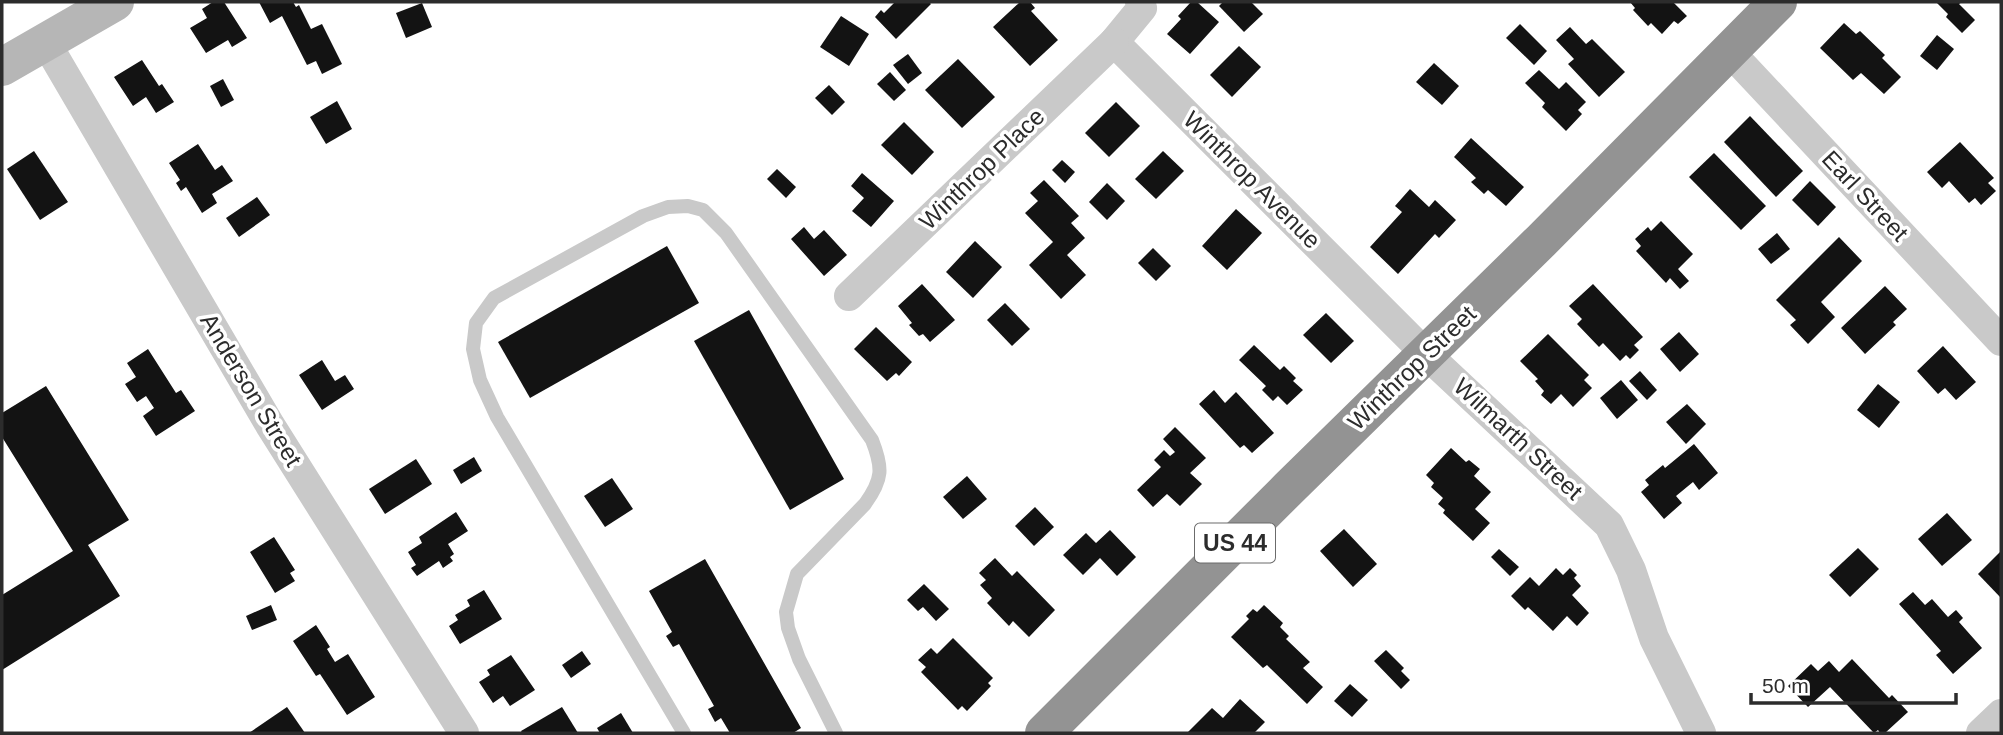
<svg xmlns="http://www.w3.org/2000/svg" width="2003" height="735" font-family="Helvetica,sans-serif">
<rect width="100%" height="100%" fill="#fff"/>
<g fill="#131313">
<path d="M213,2H224L247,38L232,47L228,40L206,53L190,28L207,18L202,9Z"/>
<path d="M259,2H293L296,7L299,5L311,29L322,24L342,64L322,74L316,61L307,65L282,16L270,23Z"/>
<path d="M895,2H929L931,4L896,39L875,17L881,10L884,13Z"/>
<path d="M1020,2H1030L1035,8L1031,11L1058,40L1030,66L993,27Z"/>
<path d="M1191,2H1197L1219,22L1190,54L1167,34L1181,19L1178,16Z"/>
<path d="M1223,2H1251L1263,14L1244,32L1219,6Z"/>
<path d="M1630,2H1673L1687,16L1678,24L1674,21L1662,34L1651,23L1648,26L1633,10L1635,8Z"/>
<path d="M1936,2H1962L1959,4L1975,20L1962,33L1946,17L1948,14Z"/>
<path d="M422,3L432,27L406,38L396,13Z"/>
<path d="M841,16L869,34L849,66L820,47Z"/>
<path d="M1844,23L1856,34L1860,31L1885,55L1882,58L1901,77L1884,94L1861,73L1853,80L1820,48Z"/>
<path d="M1520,24L1547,51L1534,65L1506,38Z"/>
<path d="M1570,27L1586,44L1592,39L1625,72L1599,97L1568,64L1574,59L1556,40Z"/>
<path d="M1937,35L1954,49L1937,70L1920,56Z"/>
<path d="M1239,46L1261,67L1232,97L1210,75Z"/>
<path d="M908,54L922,73L908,84L893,65Z"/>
<path d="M958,59L995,97L962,128L925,90Z"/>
<path d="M142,60L159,86L162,84L174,102L156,113L146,97L133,106L114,77Z"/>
<path d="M1434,63L1459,86L1442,105L1416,82Z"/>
<path d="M1539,70L1559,89L1566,82L1586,102L1578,110L1582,114L1566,131L1542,107L1545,103L1525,83Z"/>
<path d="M890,72L906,90L894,101L877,84Z"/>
<path d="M223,79L234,100L221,107L210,86Z"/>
<path d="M829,85L845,102L832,115L815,98Z"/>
<path d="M337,101L352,129L326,144L310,117Z"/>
<path d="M1116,102L1140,126L1109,157L1085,133Z"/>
<path d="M1750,116L1803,171L1776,197L1724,142Z"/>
<path d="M904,122L934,152L912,175L881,145Z"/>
<path d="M1471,138L1524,187L1506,206L1488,190L1484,194L1471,182L1476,178L1454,157Z"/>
<path d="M1960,142L1994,178L1988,183L1996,191L1981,205L1975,198L1969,203L1949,181L1942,188L1927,172Z"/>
<path d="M198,144L215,170L222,165L233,181L212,194L217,203L202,213L186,187L181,191L176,183L180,180L169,163Z"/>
<path d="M34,151L68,202L40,220L7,169Z"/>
<path d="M1163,151L1184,171L1156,199L1135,179Z"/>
<path d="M1714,153L1766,206L1741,230L1689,177Z"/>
<path d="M1062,160L1075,172L1065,183L1052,170Z"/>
<path d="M777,169L796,187L786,198L767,179Z"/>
<path d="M862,173L894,201L871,227L852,211L864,198L851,186Z"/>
<path d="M1044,180L1079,216L1071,223L1085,238L1067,255L1086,275L1061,299L1029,265L1053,242L1025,213L1038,201L1030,193Z"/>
<path d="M1810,181L1836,207L1818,226L1792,200Z"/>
<path d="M1107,183L1125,201L1107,220L1089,202Z"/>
<path d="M1410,189L1429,207L1435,200L1456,220L1439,238L1435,234L1398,274L1370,247L1402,212L1395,206Z"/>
<path d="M257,197L270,215L239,237L226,218Z"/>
<path d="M1236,209L1262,233L1227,270L1202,246Z"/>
<path d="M1661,221L1693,254L1678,269L1689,281L1680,289L1670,278L1666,283L1636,251L1641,246L1635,239L1648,227L1651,231Z"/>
<path d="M804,227L814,239L824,230L847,255L824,276L791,239Z"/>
<path d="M1777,233L1790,249L1771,264L1758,249Z"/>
<path d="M1839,237L1862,261L1821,302L1835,317L1808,344L1790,325L1796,320L1776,300Z"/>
<path d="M975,241L1002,267L973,298L946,272Z"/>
<path d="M667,246L699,303L530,398L498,342Z"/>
<path d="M1153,248L1171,266L1156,281L1138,263Z"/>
<path d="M922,284L955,320L930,342L923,334L919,336L909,325L912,323L898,306Z"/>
<path d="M1593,284L1643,337L1634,345L1639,350L1630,359L1626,355L1620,361L1603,343L1599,347L1577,324L1582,319L1569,306Z"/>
<path d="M1885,286L1907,309L1893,322L1896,325L1865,354L1841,328Z"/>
<path d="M1005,303L1030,329L1012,346L987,320Z"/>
<path d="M749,310L844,479L790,510L694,341Z"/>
<path d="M1326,313L1354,341L1331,363L1303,335Z"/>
<path d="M876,327L912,362L899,376L896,373L887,381L854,349Z"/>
<path d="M1679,332L1699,354L1680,372L1660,349Z"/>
<path d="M1548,334L1589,375L1584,380L1592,388L1573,407L1561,394L1551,404L1541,395L1544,391L1535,381L1538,379L1520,361Z"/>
<path d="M1254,345L1280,370L1284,366L1296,378L1293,381L1303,390L1287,405L1278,396L1273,401L1262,390L1266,386L1239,360Z"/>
<path d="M1943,346L1976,382L1956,400L1945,388L1938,394L1917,371Z"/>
<path d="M148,349L176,393L181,390L195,411L156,436L143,416L154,408L146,396L137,402L125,384L136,377L127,363Z"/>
<path d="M322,360L335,381L345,375L354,389L322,410L299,375Z"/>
<path d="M1640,371L1657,390L1647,400L1629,381Z"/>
<path d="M1621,380L1638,400L1617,419L1600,398Z"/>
<path d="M1878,384L1900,402L1879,428L1857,410Z"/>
<path d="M46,386L129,520L88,545L120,596L2,670V595L73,551L2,437V413Z"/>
<path d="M1214,390L1225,403L1236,392L1274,433L1252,453L1244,445L1240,448L1199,404Z"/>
<path d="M1687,404L1706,424L1686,444L1666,422Z"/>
<path d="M1175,427L1206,458L1190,473L1202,484L1180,506L1167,494L1153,507L1137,490L1161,467L1154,460L1164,450L1170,456L1175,452L1163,439Z"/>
<path d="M1694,444L1718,473L1699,490L1693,482L1676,496L1682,503L1664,519L1641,492L1649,485L1645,480L1663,465L1665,468Z"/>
<path d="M1451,448L1466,462L1469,460L1480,469L1474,476L1491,492L1475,509L1490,523L1473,541L1443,513L1445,510L1438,504L1443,498L1431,487L1434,483L1426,475Z"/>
<path d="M474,457L482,471L461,484L453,470Z"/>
<path d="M416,459L432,484L385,514L369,489Z"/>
<path d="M967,476L987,499L963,519L943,497Z"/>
<path d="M612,478L633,509L605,527L584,496Z"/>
<path d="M1035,507L1054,527L1034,546L1015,526Z"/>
<path d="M456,512L468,531L448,544L454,554L450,557L453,561L443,568L439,561L417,576L411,568L416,565L408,552L422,543L419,537Z"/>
<path d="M1947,513L1972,540L1942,566L1918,539Z"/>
<path d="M1344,529L1377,564L1353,587L1320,551Z"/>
<path d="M1110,530L1136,557L1117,576L1100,558L1083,575L1063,555L1086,533L1096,543Z"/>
<path d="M274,537L295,570L290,573L295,581L275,593L250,552Z"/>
<path d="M1858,548L1879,569L1850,597L1829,575Z"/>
<path d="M1499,549L1519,567L1510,576L1491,557Z"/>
<path d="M2001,551V598L1978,574Z"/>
<path d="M995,558L1012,576L1017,571L1055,610L1029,637L1013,621L1009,626L987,603L992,598L980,585L986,580L979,573Z"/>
<path d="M705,559L801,728L793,733H730L721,718L715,722L708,709L714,706L679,644L673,647L666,636L672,632L649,591Z"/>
<path d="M1556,568L1563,575L1570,568L1577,575L1574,578L1581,586L1572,595L1589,613L1577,626L1567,616L1553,631L1528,607L1525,610L1511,596L1530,577L1539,586Z"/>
<path d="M924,584L949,609L936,621L923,607L918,611L907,600Z"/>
<path d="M484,590L502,619L460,644L449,626L458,620L455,615L470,606L467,600Z"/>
<path d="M1913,592L1925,605L1932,599L1948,617L1956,610L1963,618L1959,622L1982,648L1953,674L1936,655L1941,651L1899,604Z"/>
<path d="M271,605L277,620L252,630L246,616Z"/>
<path d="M1264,605L1283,623L1280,627L1289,636L1286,639L1310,662L1303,668L1323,687L1307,704L1267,665L1263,668L1231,637L1249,619L1246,616L1253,609L1257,612Z"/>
<path d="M316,625L330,647L327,649L335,662L348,654L375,697L347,715L320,674L316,676L293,641Z"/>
<path d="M953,638L993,678L988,683L991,686L967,711L962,706L958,710L921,672L926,667L918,660L931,648L937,654Z"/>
<path d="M1386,650L1404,668L1401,671L1410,680L1401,689L1374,661Z"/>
<path d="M582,651L591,664L571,678L562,665Z"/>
<path d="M511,655L535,690L510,706L503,696L493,703L479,682L490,675L487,670Z"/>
<path d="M1852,659L1889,698L1892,695L1908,712L1885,733H1880L1878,730L1874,733L1830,687L1808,707L1788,686L1811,664L1818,671L1829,661L1839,672Z"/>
<path d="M1350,684L1368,700L1352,717L1334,701Z"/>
<path d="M1240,699L1265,722L1254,733H1187L1212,708L1223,718Z"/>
<path d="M287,707L305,733H249Z"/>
<path d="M562,707L578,733H522L521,731Z"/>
<path d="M621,713L633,733H600L597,728Z"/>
</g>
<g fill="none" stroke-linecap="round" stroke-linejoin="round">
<path stroke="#c9c9c9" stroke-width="14" d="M684,733L497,417L480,380L473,349L476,323L494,298L643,216L668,207L688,206L703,210L726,233L872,440C883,468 883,479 865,504L797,574L786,612L788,628L799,659L836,733"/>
<g stroke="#c9c9c9" stroke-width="30">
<path d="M1140,2L1142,8L1114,42L1426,354L1609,525L1631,570L1654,638L1701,733"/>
<path d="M45,41L270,425L464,733"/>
<path d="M1728,50L2001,341"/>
<path d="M849,296L1114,42"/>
<path d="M1981,733L2001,714"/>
</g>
<path stroke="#b6b6b6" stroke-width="38" d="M2,67L115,2"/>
<path stroke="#939393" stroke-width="38" d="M1044,733L1289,488L1541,241L1778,2"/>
</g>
<g text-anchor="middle" stroke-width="7" stroke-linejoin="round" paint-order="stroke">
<rect fill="#fff" stroke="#6b6b6b" stroke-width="2" x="1195" y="523.5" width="80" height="39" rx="5"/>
<g font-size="23" font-weight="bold" fill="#2c2c2c">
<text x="1235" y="551">US 44</text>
</g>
<g font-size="24" fill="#2c2c2c" stroke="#fff">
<text transform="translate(982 169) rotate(-44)" y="8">Winthrop Place</text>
<text transform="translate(1252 180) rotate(45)" y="8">Winthrop Avenue</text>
<text transform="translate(1865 196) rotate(47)" y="8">Earl Street</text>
<text transform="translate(1412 368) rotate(-44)" y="8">Winthrop Street</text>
<text transform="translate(251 390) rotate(59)" y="8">Anderson Street</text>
<text transform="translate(1518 439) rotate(43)" y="8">Wilmarth Street</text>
</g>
</g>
<rect width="2003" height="735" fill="none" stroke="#2c2c2c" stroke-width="7"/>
<path d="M1751 693v10h205v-10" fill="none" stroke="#2c2c2c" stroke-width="3.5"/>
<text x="1762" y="693" font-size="21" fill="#2c2c2c" stroke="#ffffff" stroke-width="5" paint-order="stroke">50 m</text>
</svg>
